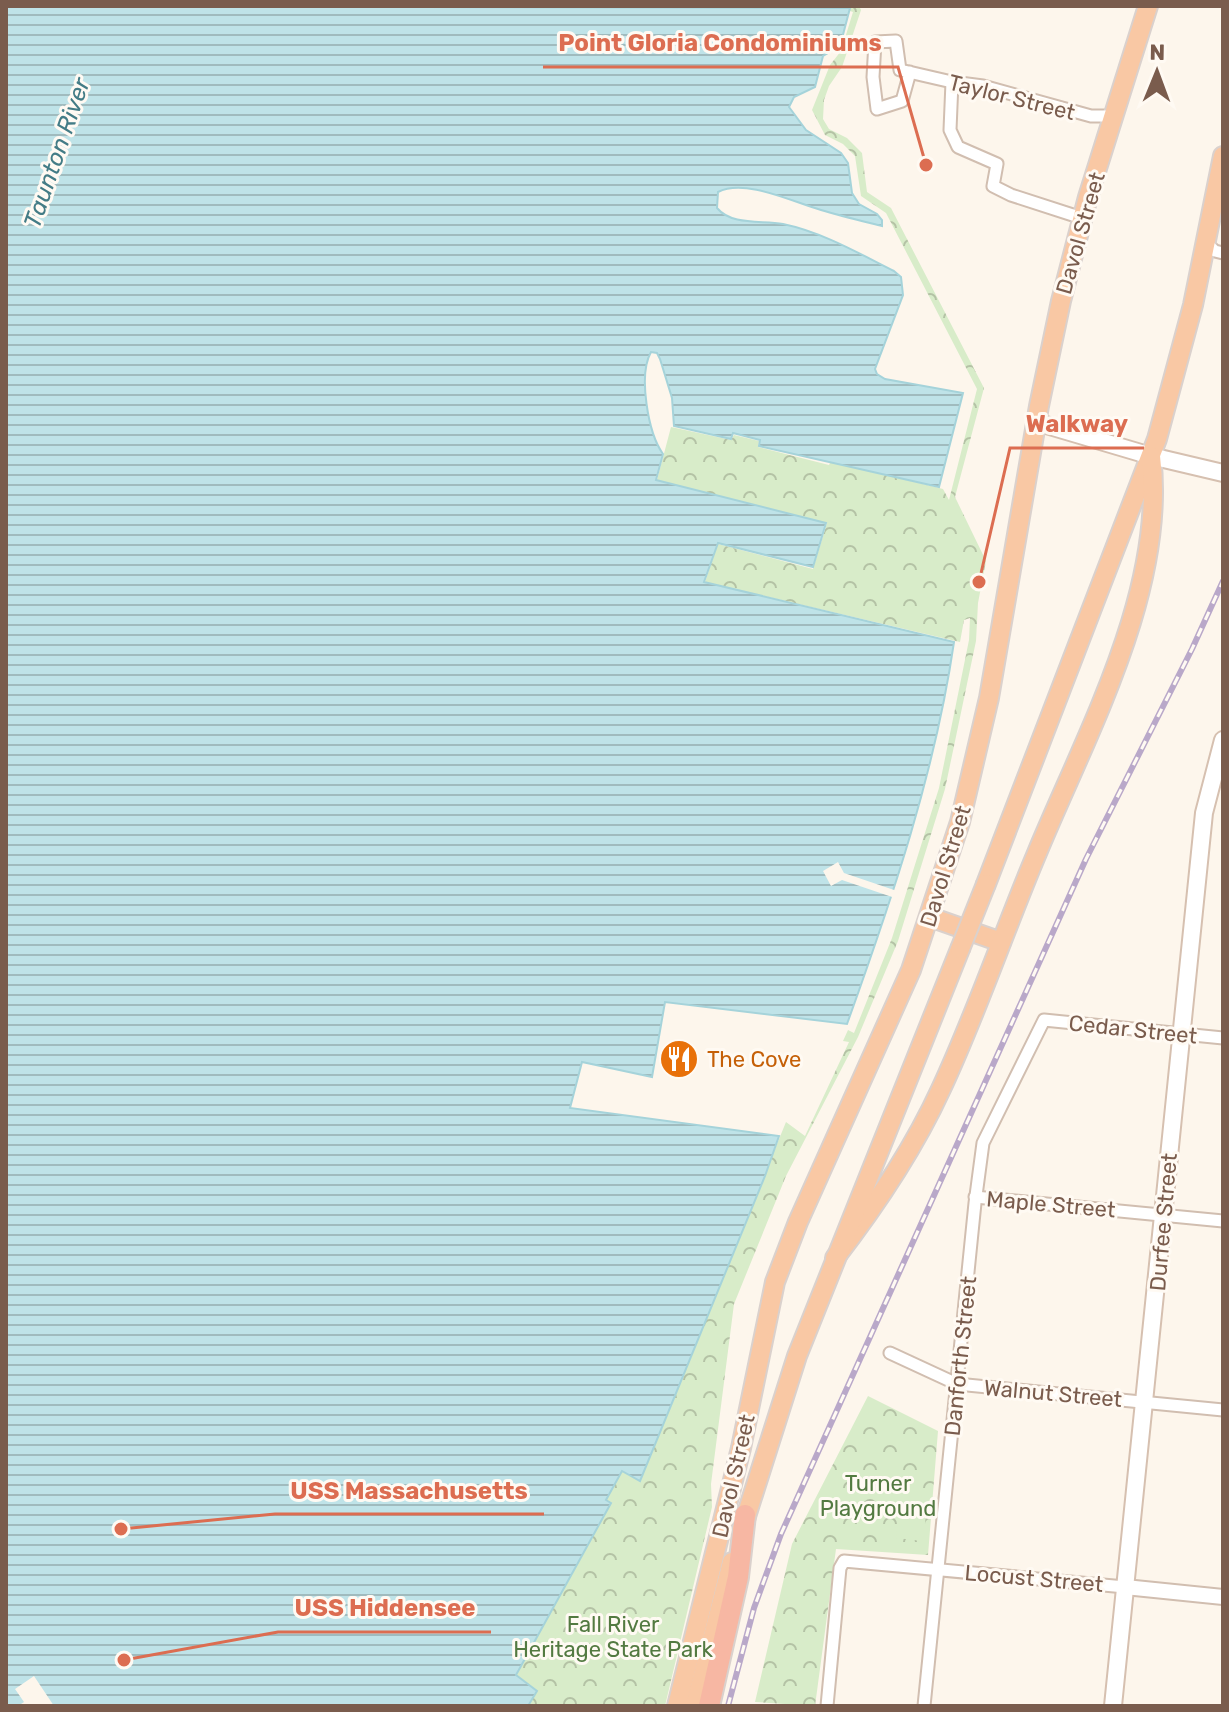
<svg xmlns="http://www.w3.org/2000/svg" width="1229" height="1712" font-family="Rubik,sans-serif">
<defs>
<pattern id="park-crowns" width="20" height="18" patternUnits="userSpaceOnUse" patternTransform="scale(2)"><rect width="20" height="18" fill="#d8ecc9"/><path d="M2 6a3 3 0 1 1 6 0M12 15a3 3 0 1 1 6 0" fill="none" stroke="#b4c2a5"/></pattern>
<pattern id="water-rules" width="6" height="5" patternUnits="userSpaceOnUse" patternTransform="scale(2)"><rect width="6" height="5" fill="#bfe3e8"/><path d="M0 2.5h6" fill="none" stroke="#a0bbbe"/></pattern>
</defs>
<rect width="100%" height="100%" fill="#fdf6ec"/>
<g fill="url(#park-crowns)">
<path d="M834,6H859L861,10L842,67L829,86L824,100L823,119L829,129L847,138L862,153L867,192L891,208L984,388L955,497L986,561L978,603L976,641L945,789L898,941L858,1037L786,1176L734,1304L711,1484L712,1507L665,1706H528L537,1691L515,1676L610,1503L606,1500L622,1471L640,1480L786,1122L805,1136L849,1042L843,1041L848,1030L854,1033L892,938L939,788L969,640L970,618L964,620L960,642L705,582L718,544L813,569L827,523L657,480L671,427L731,440L734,435L759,441L758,447L829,465L831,461L943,489L949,500L977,389L886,213L861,196L855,156L843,144L825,135L812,110L830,65L841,51L853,12Z"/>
<path d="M868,1396L938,1431L928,1555L836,1549L815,1706L755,1702L792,1544Z"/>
</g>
<path fill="#d8ecc9" d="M902,1493L928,1497L923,1541L896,1538Z"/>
<path fill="url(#water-rules)" stroke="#a5d3da" stroke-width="2" d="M6,6L850,8L840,46L823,56L815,87L794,97L789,107L806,130L841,153L848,163L852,193L859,204L877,214L882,220V226C862,221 841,216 821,210C793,202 745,178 718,192L717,208C732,226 762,220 783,224C822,232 860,254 894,271L901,277L903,295L875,369L877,374L885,379L963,393L939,487L759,446L760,440L733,433L731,439L674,426L672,398L660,359L657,353L651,352C638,375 648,433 663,454L656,480L826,523L813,567L718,543L704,582L954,642C935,773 892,899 847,1024L665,1002L652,1077L582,1062L570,1108L779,1136L765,1176L640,1481L622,1471L606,1500L611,1503L516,1675L537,1691L528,1706H6Z"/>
<g fill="#fdf6ec">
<path d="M838,862L844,873L897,891L895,898L842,880L831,886L823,871Z"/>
<path d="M34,1676L54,1706H18L24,1702L15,1689Z"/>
</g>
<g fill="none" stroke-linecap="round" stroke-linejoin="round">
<g stroke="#d1beb0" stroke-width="15">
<g id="minor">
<path d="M910,72L902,101L877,109L873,77L875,42L896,41L900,70L952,82L983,86L1091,116H1114"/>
<path d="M952,82L950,130L958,147L997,164L993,186L1011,195L1082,218"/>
<path d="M1206,243L1215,251L1223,253"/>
<path d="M975,1197L1223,1221"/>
<path d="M890,1353L957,1384L1223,1410"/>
<path d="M827,1706L840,1568L844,1561L1125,1587"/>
<path d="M924,1706L975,1203L983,1143L1044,1020L1223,1038"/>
</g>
</g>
<g stroke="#d1beb0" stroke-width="18">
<path id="tertiary" d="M1125,1587L1223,1597"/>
</g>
<g stroke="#d6c0b0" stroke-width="20">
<g id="secondary">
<path d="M1036,422L1151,456L1223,473"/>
<path d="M1113,1706L1204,813L1223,740"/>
</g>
</g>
<g stroke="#dad1cd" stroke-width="22">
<g id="trunk">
<path d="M986,884L1157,439L1193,305L1223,156"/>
<path d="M930,917L1001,942"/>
<path d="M835,1258C876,1205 913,1150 941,1089C977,1012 1004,931 1037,853C1087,732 1167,589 1151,456"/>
<path d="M742,1529L797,1356L960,949"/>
<path d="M677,1706L741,1448L775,1282L798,1222L911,970L960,822L989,698L1039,406L1061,301L1088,197L1148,6"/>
<path d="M695,1706L732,1562"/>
</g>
</g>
<g stroke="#dad1cd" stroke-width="24">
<path id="motorway" d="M709,1706L738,1577L745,1515"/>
</g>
<use href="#minor" stroke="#fff" stroke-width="11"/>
<use href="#tertiary" stroke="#fff" stroke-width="14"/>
<use href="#secondary" stroke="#fff" stroke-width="16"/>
<use href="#trunk" stroke="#f9c8a4" stroke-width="18"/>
<use href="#motorway" stroke="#f7b7a3" stroke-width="20"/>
<g stroke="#b9a8c9" stroke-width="6">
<path id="rail" d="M728,1706L754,1608L781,1534L1086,859L1192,649L1223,581"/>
</g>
<use href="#rail" stroke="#fffaf3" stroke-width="3" stroke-dasharray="9" stroke-linecap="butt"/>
<g stroke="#dad1cd" stroke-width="22" stroke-linecap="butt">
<path id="trunk-bridge" d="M960,949L986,884"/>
</g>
<use href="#trunk-bridge" stroke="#f9c8a4" stroke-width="18"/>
</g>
<defs>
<g id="restaurant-disc" transform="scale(2)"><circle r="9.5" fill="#e8710a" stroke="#fffaf3"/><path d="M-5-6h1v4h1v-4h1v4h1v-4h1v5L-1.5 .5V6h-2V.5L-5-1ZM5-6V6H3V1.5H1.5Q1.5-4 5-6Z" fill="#fff"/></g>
</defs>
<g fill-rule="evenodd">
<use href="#restaurant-disc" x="679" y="1059"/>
</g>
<g text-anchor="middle" stroke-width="6" stroke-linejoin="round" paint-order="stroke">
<g font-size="22" fill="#7a5c4d" stroke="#fffaf3">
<text transform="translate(1012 97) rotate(14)" y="8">Taylor Street</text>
<text transform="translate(1080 233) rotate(-74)" y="8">Davol Street</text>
<text transform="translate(945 866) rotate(-73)" y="8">Davol Street</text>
<text transform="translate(1133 1029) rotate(6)" y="8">Cedar Street</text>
<text transform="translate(1051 1204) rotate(5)" y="8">Maple Street</text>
<text transform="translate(1163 1222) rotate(-85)" y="8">Durfee Street</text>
<text transform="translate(960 1356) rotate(-84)" y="8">Danforth Street</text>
<text transform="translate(1053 1393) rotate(5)" y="8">Walnut Street</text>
<text transform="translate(733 1476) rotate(-77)" y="8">Davol Street</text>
<text transform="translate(1034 1578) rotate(5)" y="8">Locust Street</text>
</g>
<g font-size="22" fill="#c56008" stroke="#fffaf3" text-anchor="start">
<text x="707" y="1067">The Cove</text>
</g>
<g font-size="22" fill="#537a41" stroke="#fffaf3">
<text x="878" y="1491">Turner<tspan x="878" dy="25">Playground</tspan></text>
<text x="613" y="1632">Fall River<tspan x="613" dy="25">Heritage State Park</tspan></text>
</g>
<g font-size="24" font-style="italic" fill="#437c86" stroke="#fffaf3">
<text transform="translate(57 153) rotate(-71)" y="8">Taunton River</text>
</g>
</g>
<path fill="none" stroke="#dc6d51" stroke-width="3" d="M926 165L898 67H543M979 582L1010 448H1144M121 1529L275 1514H544M124 1660L278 1632H491"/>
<g fill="#dc6d51" stroke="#fffaf3" stroke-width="3">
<circle cx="926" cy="165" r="8"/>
<circle cx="979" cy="582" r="8"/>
<circle cx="121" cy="1529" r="8"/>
<circle cx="124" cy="1660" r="8"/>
</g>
<g font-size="24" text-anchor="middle" font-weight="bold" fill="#dc6d51" stroke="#fffaf3" stroke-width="6" stroke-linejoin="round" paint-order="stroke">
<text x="720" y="51">Point Gloria Condominiums</text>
<text x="1077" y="432">Walkway</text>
<text x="409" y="1499">USS Massachusetts</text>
<text x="385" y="1616">USS Hiddensee</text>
</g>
<rect width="1229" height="1712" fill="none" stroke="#7a5c4d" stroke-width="16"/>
<g transform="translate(1157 72) rotate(1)" stroke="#fffaf3" stroke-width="6" paint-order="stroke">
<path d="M0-6L14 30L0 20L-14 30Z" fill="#7a5c4d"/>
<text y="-12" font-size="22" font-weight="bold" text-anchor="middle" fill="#7a5c4d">N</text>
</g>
</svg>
